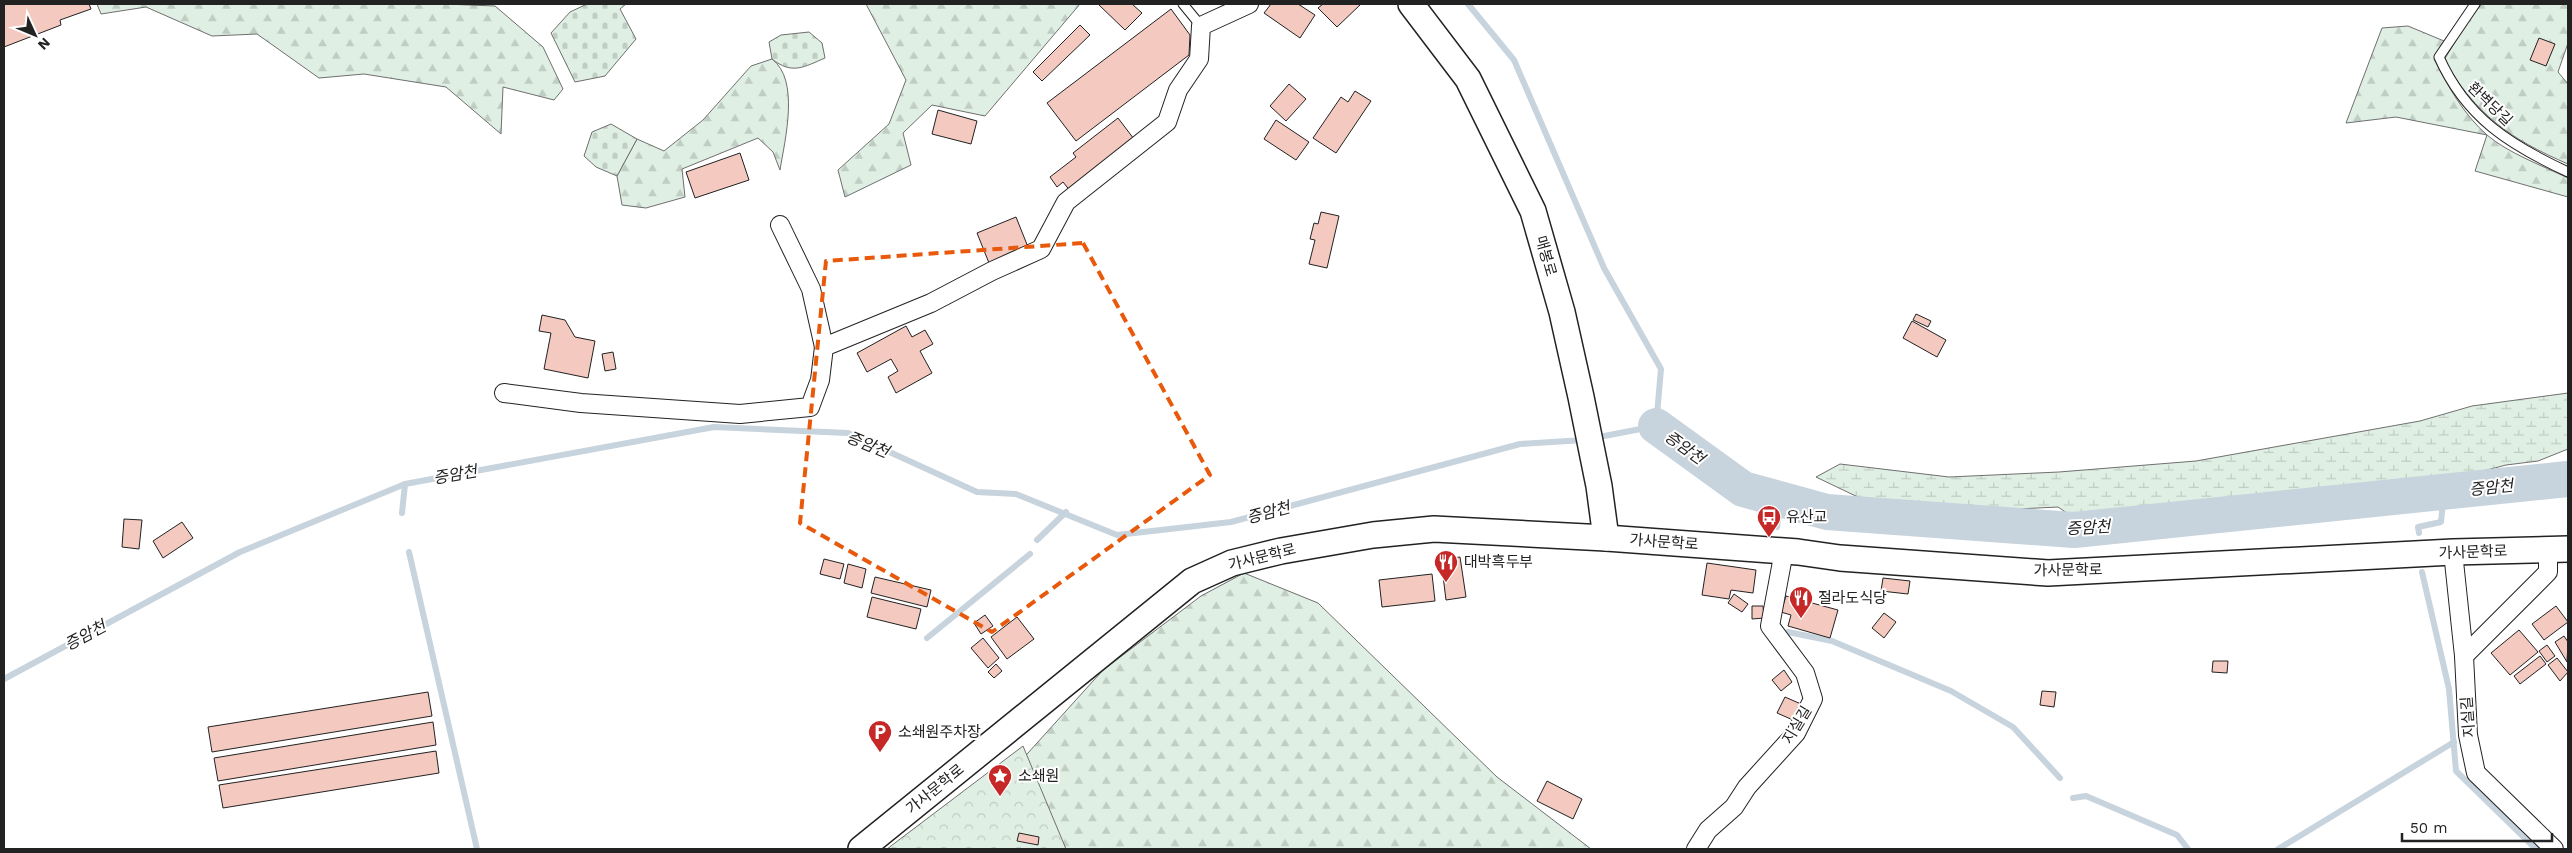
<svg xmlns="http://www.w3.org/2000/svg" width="2572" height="853" font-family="'Work Sans','Noto Sans KR',sans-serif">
<defs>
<pattern id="forest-firs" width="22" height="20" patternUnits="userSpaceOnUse" patternTransform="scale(1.25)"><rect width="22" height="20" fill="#e0efe3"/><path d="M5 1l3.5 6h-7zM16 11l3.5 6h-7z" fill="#c0cdc2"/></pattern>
<pattern id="wetland-marsh" width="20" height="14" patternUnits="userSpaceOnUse" patternTransform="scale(1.25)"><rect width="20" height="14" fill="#e0efe3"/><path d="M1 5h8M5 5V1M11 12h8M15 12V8" fill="none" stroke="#c0cdc2"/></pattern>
<pattern id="cemetery-stones" width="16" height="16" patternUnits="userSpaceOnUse" patternTransform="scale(1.25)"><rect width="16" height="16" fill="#e0efe3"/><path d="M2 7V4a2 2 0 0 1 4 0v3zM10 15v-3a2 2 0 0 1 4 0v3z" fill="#c0cdc2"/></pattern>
<pattern id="park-crowns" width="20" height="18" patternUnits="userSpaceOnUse" patternTransform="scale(1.25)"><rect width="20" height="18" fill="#e0efe3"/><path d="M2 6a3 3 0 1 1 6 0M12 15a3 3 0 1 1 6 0" fill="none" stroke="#c0cdc2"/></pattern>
</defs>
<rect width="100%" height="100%" fill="#fff"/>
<g fill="url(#forest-firs)" stroke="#6f6f6f">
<path d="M97,4H445L495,6L543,47L563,89L554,100L503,87L501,134L446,87L364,74L319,78L257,34L212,36L146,7L101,14Z"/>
<path d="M866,4H1080L985,116L932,105L903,133L911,165L845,197L838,170L889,124L906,80Z"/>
<path d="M2482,4H2568V43L2558,72L2568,84V164C2510,139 2476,115 2444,60L2471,16Z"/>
<path d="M2408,26L2444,41L2434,59C2448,86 2463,114 2487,135C2508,153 2543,166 2568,178V197L2475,171L2487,135L2396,117L2346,123L2382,28Z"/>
<path d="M772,59C800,80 785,139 780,170L773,152L758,138L682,169L685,197L646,208L622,205L617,176L637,139L664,151L703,120L751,66Z"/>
<path d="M1244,573L1318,603L1497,777L1591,849H925L981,805L1103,670L1201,596Z"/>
</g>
<path fill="url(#wetland-marsh)" stroke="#6f6f6f" d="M2568,393V449L2538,461L2506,465L2430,485L2286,495L2073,517L2058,507L1957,512L1887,511L1816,477L1840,464L1949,477L2059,472L2196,461L2420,421L2472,406Z"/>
<g fill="url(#cemetery-stones)" stroke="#6f6f6f">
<path d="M587,4H626L620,9L636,39L605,76L575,82L551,33L570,12Z"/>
<path d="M809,32L822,43L825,58C804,67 792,75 772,59L769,42L781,35Z"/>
<path d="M611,124L637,139L617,176L596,167L584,156L592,132Z"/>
</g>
<path fill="url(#park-crowns)" stroke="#6f6f6f" d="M1023,746L1066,849H887Z"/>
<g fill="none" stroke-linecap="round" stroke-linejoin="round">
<g stroke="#c7d3dd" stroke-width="6">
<path d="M1468,4L1514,60L1604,268L1661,369L1656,426L1594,438"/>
<path d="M402,513L405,484"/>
<path d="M1777,527L1782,499"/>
<path d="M2419,533L2418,527L2441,522L2444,492"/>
<path d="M1037,540L1066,512"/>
<path d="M409,552L477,849"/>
<path d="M2422,572L2449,689L2456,771L2536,849"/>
<path d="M1788,632L1832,641L1951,691L2013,727L2060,778"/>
<path d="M927,638L1030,554"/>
<path d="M4,679L240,552L405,484L714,427L848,433L977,492L1016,494L1117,535L1231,522L1520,444L1584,440"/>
<path d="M2073,798L2086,796L2177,835L2188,849"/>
<path d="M2278,849L2454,742"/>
</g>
<path stroke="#c7d3dd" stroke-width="36" d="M1656,426L1743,489L1827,512L2074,530L2568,479"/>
</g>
<g fill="#f3c9c0" stroke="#222">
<path d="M4,4H89L91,9L60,20L61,25L4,47Z"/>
<path d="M1098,4H1132L1142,13L1125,30Z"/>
<path d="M1271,4H1298L1315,15L1300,38L1264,13Z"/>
<path d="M1323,4H1361L1337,27L1318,8Z"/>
<path d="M1171,9L1190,35L1189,55L1076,141L1047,103Z"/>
<path d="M1080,25L1090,35L1042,81L1033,72Z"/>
<path d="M2539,38L2555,44L2546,66L2530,60Z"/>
<path d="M1289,84L1306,99L1286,121L1270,106Z"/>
<path d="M1355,91L1371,101L1336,153L1313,138L1341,97L1348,102Z"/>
<path d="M938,110L977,121L971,144L932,134Z"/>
<path d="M1118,118L1137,143L1071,192L1063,182L1057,187L1050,177L1076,157L1073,153Z"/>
<path d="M1276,120L1309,142L1296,160L1264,139Z"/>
<path d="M740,153L749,180L695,198L686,172Z"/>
<path d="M1321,212L1339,216L1327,268L1309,264L1315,240L1310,239L1314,223L1318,224Z"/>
<path d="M1016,217L1028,247L989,263L977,233Z"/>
<path d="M1916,314L1931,321L1928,327L1913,320Z"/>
<path d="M542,315L565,320L575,337L595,341L588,378L544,369L551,333L539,331Z"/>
<path d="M1912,321L1946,340L1937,357L1903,338Z"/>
<path d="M906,326L912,337L925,330L933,344L920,351L932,373L896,393L888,377L898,371L891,359L867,372L857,353Z"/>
<path d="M613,352L616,369L605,371L602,354Z"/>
<path d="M124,519L142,520L139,549L122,547Z"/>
<path d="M182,522L193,538L163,558L153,541Z"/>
<path d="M1460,557L1466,597L1446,600L1441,560Z"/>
<path d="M824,559L844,564L840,579L820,574Z"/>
<path d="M1707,563L1756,570L1753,593L1731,590L1729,599L1702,595Z"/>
<path d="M848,564L866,569L862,588L844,583Z"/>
<path d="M1432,574L1435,601L1382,607L1379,580Z"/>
<path d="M875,577L931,590L927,607L871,593Z"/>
<path d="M1883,578L1910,581L1908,594L1881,591Z"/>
<path d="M1734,594L1748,604L1742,612L1728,603Z"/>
<path d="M1786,596L1838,610L1830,638L1788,626L1791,615L1781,612Z"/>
<path d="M872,597L921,609L916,629L867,617Z"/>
<path d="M1752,606H1763L1764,618L1752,619Z"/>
<path d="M2556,606L2568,622L2544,640L2532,624Z"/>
<path d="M1884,613L1896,622L1884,638L1872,628Z"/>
<path d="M985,615L993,626L981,634L974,623Z"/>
<path d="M1017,617L1034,639L1007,659L991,637Z"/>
<path d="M2519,630L2538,652L2510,675L2491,653Z"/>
<path d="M2564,636L2568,642L2567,662L2555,642Z"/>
<path d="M983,638L999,658L988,668L971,648Z"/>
<path d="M2547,645L2555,656L2547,662L2539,651Z"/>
<path d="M2540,656L2546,664L2520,684L2514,676Z"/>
<path d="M2557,658L2568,672L2560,681L2548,665Z"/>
<path d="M2213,661H2228L2227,673L2212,672Z"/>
<path d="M996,664L1002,671L994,678L988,672Z"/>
<path d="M1784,670L1792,682L1781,691L1772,680Z"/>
<path d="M2042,691L2056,692L2054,707L2040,705Z"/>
<path d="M428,692L432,716L212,752L208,727Z"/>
<path d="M1785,697L1801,704L1793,720L1777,713Z"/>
<path d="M433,722L436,745L218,781L214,758Z"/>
<path d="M436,751L439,773L223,808L219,785Z"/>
<path d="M1547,781L1582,799L1573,819L1537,801Z"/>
<path d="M1019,833L1039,837L1038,845L1017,841Z"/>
</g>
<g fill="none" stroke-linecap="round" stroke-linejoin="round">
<g stroke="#222" stroke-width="11">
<g id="lane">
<path d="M1183,4L1201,26"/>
<path d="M2475,4L2439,57C2466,118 2510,145 2568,172"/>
</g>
</g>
<g stroke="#222" stroke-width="20">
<g id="street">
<path d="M780,225L811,289L824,347"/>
<path d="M504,393L581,403L740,414L810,407L820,380L824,347L931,303L992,271L1041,249L1066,202L1167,122L1178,90L1199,59L1201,26L1249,4"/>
<path d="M2453,552L2464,656L2468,735L2476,773L2554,849"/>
<path d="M2464,656L2548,572V549"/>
<path d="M1696,849L1708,830L1734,807L1747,787L1796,733L1813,699L1805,673L1770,626L1784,551"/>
</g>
</g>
<g stroke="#222" stroke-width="28">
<g id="secondary">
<path d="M1411,4L1468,79L1533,211L1562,312L1581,397L1599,486L1606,538"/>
<path d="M861,849L1192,581L1232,563L1281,551L1373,535L1434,529L1606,538L1798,552L1840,558L2048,573L2453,552L2568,549"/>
</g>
</g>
<use href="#lane" stroke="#fff" stroke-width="9"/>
<use href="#street" stroke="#fff" stroke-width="18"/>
<use href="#secondary" stroke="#fff" stroke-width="25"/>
</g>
<path fill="none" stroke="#e8590c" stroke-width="4" stroke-dasharray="10 6" stroke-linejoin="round" d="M1083,243L1210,475L992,632L800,523L826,261Z"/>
<defs>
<g id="bus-pin" transform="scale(1.25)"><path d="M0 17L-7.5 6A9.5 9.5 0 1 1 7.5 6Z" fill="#c62828" stroke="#fff"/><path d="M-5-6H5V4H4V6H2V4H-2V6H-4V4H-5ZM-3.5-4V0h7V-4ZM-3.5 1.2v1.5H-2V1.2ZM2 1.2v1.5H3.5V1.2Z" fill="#fff"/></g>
<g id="restaurant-pin" transform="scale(1.25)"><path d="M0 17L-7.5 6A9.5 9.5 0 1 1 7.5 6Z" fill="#c62828" stroke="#fff"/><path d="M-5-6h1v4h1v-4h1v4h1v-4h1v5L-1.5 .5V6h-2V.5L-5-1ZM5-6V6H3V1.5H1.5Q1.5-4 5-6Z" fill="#fff"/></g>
<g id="parking-pin" transform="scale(1.25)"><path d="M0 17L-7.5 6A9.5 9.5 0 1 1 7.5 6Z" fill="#c62828" stroke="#fff"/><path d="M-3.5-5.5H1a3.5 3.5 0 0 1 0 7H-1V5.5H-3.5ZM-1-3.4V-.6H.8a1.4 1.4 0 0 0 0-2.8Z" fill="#fff"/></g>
<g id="sight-pin" transform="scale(1.25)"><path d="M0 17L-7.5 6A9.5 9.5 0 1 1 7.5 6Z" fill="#c62828" stroke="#fff"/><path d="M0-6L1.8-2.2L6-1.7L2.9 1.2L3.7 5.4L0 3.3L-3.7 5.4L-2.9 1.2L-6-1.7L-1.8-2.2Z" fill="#fff"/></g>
</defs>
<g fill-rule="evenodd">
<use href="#bus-pin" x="1769" y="517"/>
<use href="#restaurant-pin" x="1446" y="562"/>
<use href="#restaurant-pin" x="1801" y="598"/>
<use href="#parking-pin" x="880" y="732"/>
<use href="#sight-pin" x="1000" y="776"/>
</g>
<g text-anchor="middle" stroke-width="4" stroke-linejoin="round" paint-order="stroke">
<g font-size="15" fill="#222" stroke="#fff">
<text transform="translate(2490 104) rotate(44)" y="5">환벽당길</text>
<text transform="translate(1546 256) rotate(74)" y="5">매봉로</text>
<text transform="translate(1664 542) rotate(4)" y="5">가사문학로</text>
<text transform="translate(2473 552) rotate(-2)" y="5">가사문학로</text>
<text transform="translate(1262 557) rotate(-14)" y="5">가사문학로</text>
<text transform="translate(2068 570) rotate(-1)" y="5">가사문학로</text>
<text transform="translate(2468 717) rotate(-94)" y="5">지실길</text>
<text transform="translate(1797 725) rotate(-59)" y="5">지실길</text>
<text transform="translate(935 789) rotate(-39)" y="5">가사문학로</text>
</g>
<g font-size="15" fill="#222" stroke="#fff" text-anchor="start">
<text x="1786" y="522">유산교</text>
<text x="1464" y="567">대박흑두부</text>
<text x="1818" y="603">절라도식당</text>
<text x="898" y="737">소쇄원주차장</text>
<text x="1018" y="781">소쇄원</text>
</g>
<g font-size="16" font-style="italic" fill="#222" stroke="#fff">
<text transform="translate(868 444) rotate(22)" y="6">증암천</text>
<text transform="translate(1685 447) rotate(36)" y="6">증암천</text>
<text transform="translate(455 474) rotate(-10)" y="6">증암천</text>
<text transform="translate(2491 487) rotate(-6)" y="6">증암천</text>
<text transform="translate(1268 512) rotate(-15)" y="6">증암천</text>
<text transform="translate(2088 527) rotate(-3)" y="6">증암천</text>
<text transform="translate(85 635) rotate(-28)" y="6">증암천</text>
</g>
</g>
<rect width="2572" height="853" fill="none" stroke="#222222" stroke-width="10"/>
<g transform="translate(35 35) rotate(134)" stroke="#ffffff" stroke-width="4" paint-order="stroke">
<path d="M0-4L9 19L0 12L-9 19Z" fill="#222222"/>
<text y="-8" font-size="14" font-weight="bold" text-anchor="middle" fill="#222222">N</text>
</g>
<path d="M2402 833v8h150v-8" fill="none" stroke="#222222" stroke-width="2.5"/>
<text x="2410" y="833" font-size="15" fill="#222222" stroke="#ffffff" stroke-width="4" paint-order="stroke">50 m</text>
</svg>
